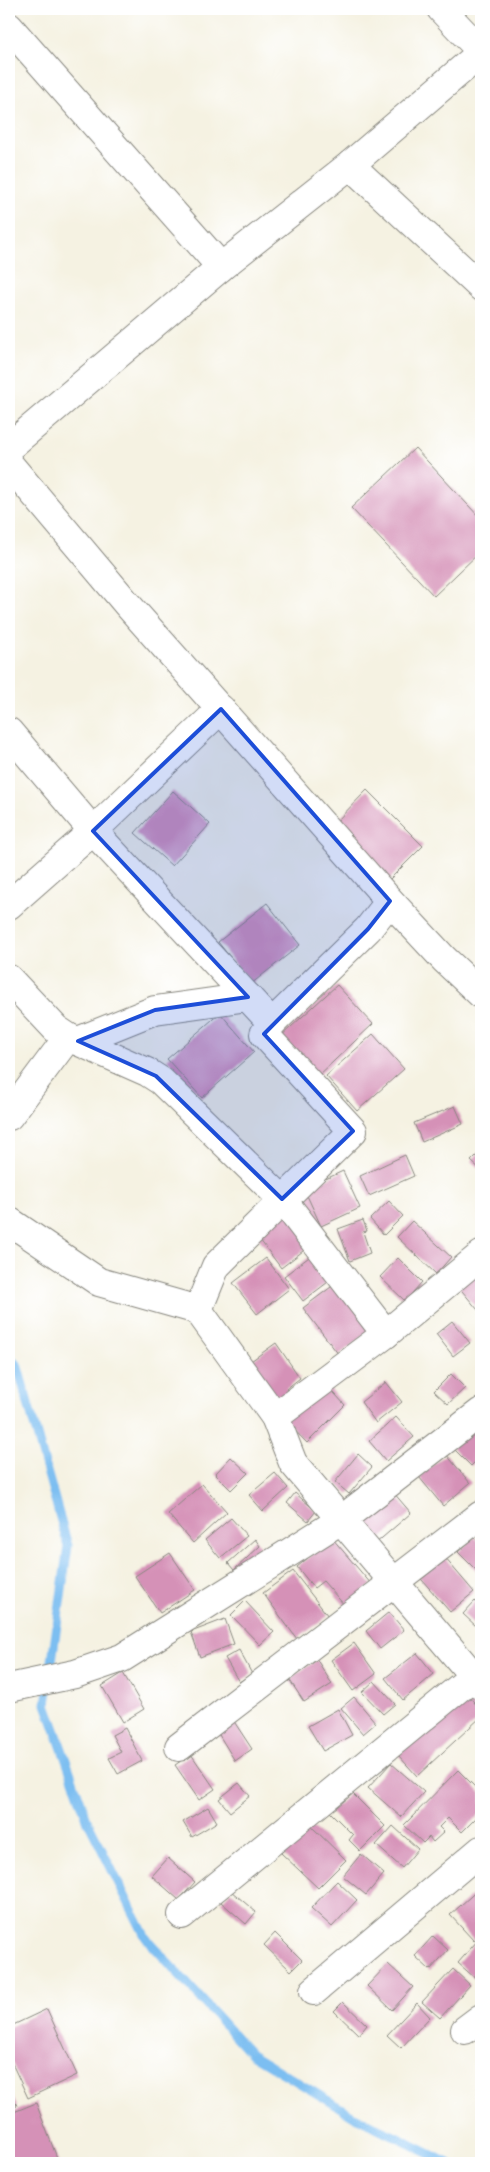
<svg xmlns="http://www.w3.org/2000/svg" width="490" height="2172" font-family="Kalam,sans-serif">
<rect width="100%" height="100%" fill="#fff"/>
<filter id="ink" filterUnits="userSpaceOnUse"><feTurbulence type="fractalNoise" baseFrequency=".02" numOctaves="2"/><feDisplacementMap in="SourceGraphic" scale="10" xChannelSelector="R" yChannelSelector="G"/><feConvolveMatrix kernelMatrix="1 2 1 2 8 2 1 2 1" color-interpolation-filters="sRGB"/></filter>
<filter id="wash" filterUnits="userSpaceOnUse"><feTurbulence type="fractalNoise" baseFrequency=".0096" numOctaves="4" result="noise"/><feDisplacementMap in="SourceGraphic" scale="20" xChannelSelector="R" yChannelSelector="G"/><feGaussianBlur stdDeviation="1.12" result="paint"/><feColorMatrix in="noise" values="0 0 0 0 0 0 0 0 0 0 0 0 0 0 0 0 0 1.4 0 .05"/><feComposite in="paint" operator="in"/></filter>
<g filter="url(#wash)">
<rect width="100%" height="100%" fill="#f5f2e2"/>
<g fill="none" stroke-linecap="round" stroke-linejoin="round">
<path stroke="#7bbef1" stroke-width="9" d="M9,1359L17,1364L68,1546L46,1704L88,1822L146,1938L251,2054L354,2116L448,2163"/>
</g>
<g id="blocks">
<g fill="#d591b7">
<path d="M415,448L481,519V551L434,596L351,508Z"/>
<path d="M367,790L423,846L387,882L331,827Z"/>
<path d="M173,791L210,824L172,866L135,833Z"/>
<path d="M267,903L300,945L251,984L218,942Z"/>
<path d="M337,985L373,1024L316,1078L279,1038Z"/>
<path d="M220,1013L254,1052L202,1098L167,1059Z"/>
<path d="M373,1034L404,1069L357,1111L326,1076Z"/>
<path d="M455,1106L463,1124L422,1142L414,1123Z"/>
<path d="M481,1151V1170L471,1161Z"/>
<path d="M405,1155L414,1176L369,1196L360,1176Z"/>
<path d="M343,1171L360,1208L321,1226L304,1189Z"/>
<path d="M389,1201L403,1216L384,1235L370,1219Z"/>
<path d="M286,1208L312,1244L281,1268L254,1232Z"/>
<path d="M363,1220L367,1231L363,1232L370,1253L350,1261L338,1229Z"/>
<path d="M412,1221L451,1257L436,1274L397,1237Z"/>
<path d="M317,1251L336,1276L303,1301L284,1276Z"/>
<path d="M266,1258L289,1289L257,1314L233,1283Z"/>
<path d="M398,1258L422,1282L405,1301L380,1277Z"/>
<path d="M481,1264V1307L478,1310L457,1285Z"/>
<path d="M339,1281L374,1328L339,1355L303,1308Z"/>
<path d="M452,1321L470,1343L453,1356L436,1334Z"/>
<path d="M276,1343L300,1378L286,1389L290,1394L273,1406L244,1366Z"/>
<path d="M451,1374L465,1388L448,1404L434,1391Z"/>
<path d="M386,1382L402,1402L376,1423L361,1402Z"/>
<path d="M325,1383L345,1405L307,1443L282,1417Z"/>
<path d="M396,1417L414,1437L386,1461L369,1441Z"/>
<path d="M473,1426L481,1435V1456L471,1466L452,1447Z"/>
<path d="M358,1454L372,1467L349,1494L335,1482Z"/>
<path d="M446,1454L470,1483L443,1506L419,1477Z"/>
<path d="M231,1457L248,1473L231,1490L215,1474Z"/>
<path d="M275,1473L288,1488L263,1511L249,1495Z"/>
<path d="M202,1484L227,1512L193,1543L168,1514Z"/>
<path d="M393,1492L411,1513L375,1544L357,1522Z"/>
<path d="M295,1493L316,1511L308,1521L287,1503Z"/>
<path d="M231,1518L247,1536L220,1558L205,1540Z"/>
<path d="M474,1537L481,1544V1575L458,1552Z"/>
<path d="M332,1538L372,1585L346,1607L323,1581L314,1588L297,1567Z"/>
<path d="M255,1539L260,1546L234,1570L228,1563Z"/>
<path d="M439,1551L474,1592L450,1612L415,1572Z"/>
<path d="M170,1553L195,1590L160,1613L135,1576Z"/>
<path d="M293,1571L328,1616L297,1639L263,1593Z"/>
<path d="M245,1601L274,1632L260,1645L231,1615Z"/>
<path d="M475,1601L481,1607V1623L477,1627L463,1614Z"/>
<path d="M389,1612L404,1630L380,1649L366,1631Z"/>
<path d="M225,1619L234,1644L200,1657L191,1632Z"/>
<path d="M354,1643L376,1674L353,1691L331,1660Z"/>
<path d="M239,1650L252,1674L239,1682L225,1658Z"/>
<path d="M417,1653L434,1674L403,1700L385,1678Z"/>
<path d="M317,1660L332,1684L304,1702L289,1679Z"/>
<path d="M123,1673L144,1709L123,1722L102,1686Z"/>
<path d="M374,1681L395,1704L383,1714L362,1692Z"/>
<path d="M466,1693L481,1710V1717L417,1776L398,1755Z"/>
<path d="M354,1697L376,1723L363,1734L341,1708Z"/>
<path d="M338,1709L352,1735L323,1751L308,1726Z"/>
<path d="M233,1720L252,1749L235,1761L216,1730Z"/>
<path d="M125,1728L142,1761L118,1774L109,1758L121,1752L112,1735Z"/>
<path d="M191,1754L215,1789L199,1800L175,1765Z"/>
<path d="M391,1763L424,1792L401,1817L368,1788Z"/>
<path d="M458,1770L481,1793V1813L462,1832L448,1818L439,1827L444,1832L433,1842L429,1837L423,1843L404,1825Z"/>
<path d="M239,1783L250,1796L230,1812L219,1799Z"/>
<path d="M351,1792L385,1826L360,1851L349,1840L353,1835L330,1812Z"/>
<path d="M208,1807L217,1822L192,1837L183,1822Z"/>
<path d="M309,1824L346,1860L318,1888L281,1853Z"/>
<path d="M393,1826L418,1849L402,1868L376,1845Z"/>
<path d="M361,1854L384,1874L366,1895L343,1876Z"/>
<path d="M168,1858L195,1882L179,1900L152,1876Z"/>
<path d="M337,1881L357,1900L332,1927L311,1908Z"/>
<path d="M481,1887V1935L474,1941L450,1915Z"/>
<path d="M231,1891L256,1912L246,1924L221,1902Z"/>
<path d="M275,1933L302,1960L291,1971L264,1945Z"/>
<path d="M433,1936L448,1950L430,1970L415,1956Z"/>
<path d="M478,1940L481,1943V1971L475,1978L458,1963Z"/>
<path d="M388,1964L413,1987L392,2010L367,1986Z"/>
<path d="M453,1969L470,1985L440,2018L422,2002Z"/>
<path d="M343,2002L367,2025L359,2035L334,2011Z"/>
<path d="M417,2003L430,2017L401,2048L387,2035Z"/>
<path d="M47,2009L77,2075L28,2098L9,2057V2027Z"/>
<path d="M9,2087L17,2106L9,2110Z"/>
<path d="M36,2103L59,2163H12L9,2154V2114Z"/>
</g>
</g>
</g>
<g filter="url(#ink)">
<use href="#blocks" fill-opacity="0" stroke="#88877f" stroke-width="1"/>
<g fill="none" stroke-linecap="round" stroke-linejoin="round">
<g stroke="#88877f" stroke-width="30">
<g id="street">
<path d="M441,9L481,51"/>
<path d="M9,27L221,267"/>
<path d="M350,165L481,287"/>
<path d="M9,447L221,267L350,165L481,53"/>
<path d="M9,464L127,604L390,901L444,959L481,994"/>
<path d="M9,732L93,831L272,1023"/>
<path d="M9,905L93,831L221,709"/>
<path d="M9,979L56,1029L68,1037L147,1072L161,1081L282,1199L386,1334"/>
<path d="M78,1041L155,1010L248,997"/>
<path d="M9,1116L68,1037"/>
<path d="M9,1221L99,1282L198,1310L275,1417L293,1463L481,1685"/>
<path d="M198,1310L216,1266L353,1131L264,1034L272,1023L368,929L390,901"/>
<path d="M275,1417L386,1334L481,1255"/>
<path d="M9,1688L75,1674L122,1658L341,1520L481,1412"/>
<path d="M179,1747L481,1515"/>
<path d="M182,1915L481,1670"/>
<path d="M314,1991L481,1850"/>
<path d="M465,2030L481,2018"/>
</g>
</g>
<use href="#street" stroke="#fff" stroke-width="28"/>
</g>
</g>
<path fill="#1d4ed8" fill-opacity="0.2" stroke="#1d4ed8" stroke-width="4" stroke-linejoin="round" d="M221,709L390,901L368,929L264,1034L353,1131L282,1199L156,1076L78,1041L155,1010L248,997L93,831Z"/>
<rect width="490" height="2172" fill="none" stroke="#fff" stroke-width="30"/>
</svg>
